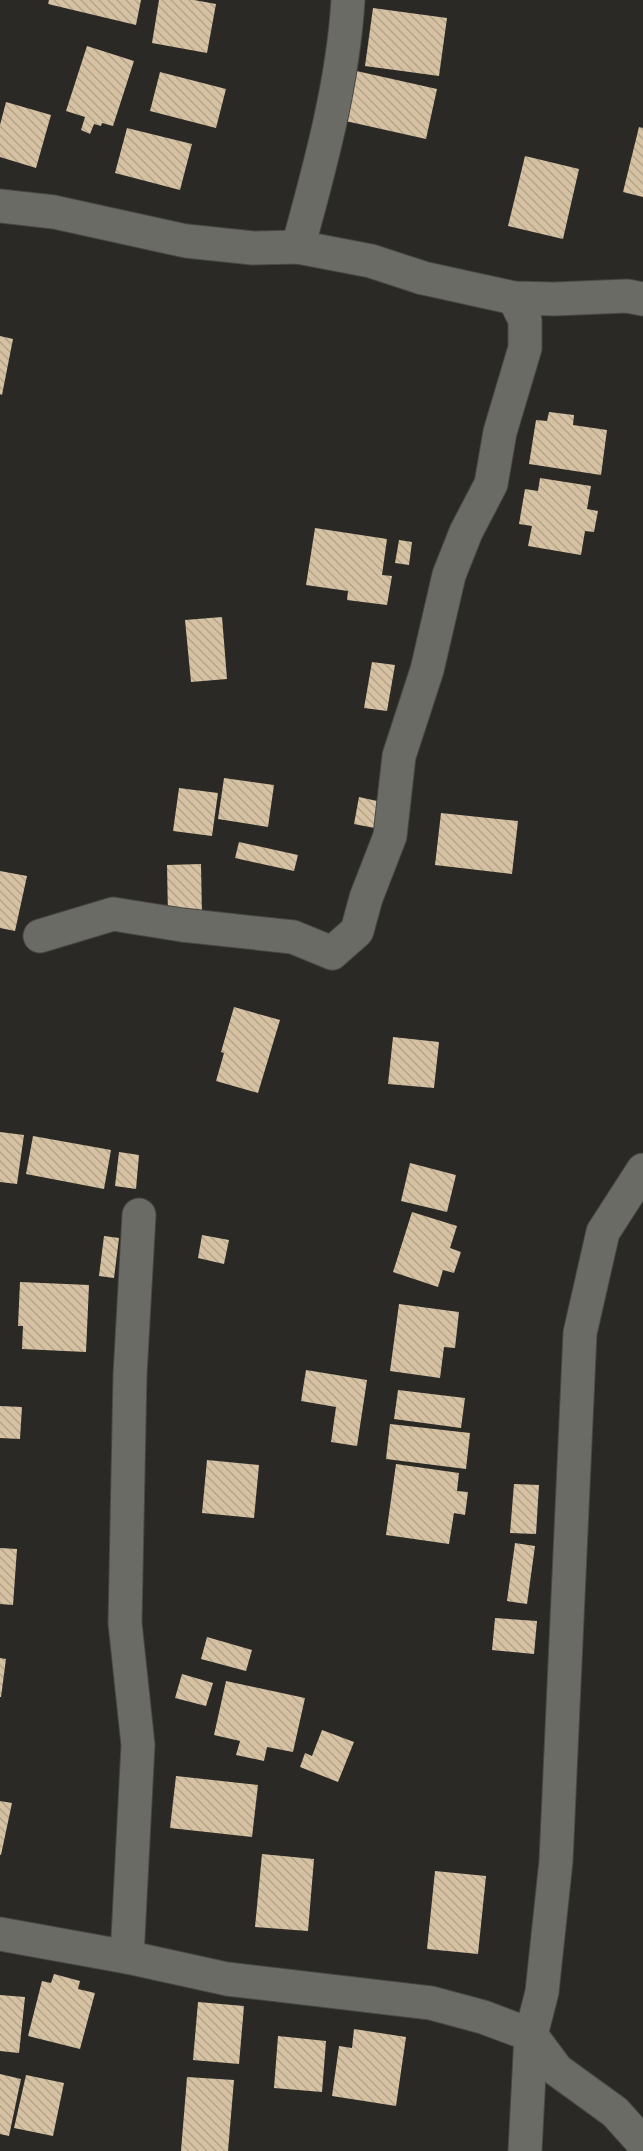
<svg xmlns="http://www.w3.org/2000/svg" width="643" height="2151" font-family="'DM Sans',sans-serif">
<defs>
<pattern id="building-back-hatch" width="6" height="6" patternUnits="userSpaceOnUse" patternTransform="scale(1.5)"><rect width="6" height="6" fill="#d6c2a2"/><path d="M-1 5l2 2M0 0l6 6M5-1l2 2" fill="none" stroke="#b2a48b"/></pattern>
</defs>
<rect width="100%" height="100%" fill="#2a2925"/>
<g fill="url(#building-back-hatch)">
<path d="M49,0H141L136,25L48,4Z"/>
<path d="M159,0H194L216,4L207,53L152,43Z"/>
<path d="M373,8L447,18L439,76L365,66Z"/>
<path d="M87,46L134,61L113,126L102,123L101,126L94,124L90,134L81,130L85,117L66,111Z"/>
<path d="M352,70L437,89L426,139L341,120Z"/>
<path d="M160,72L226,89L216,128L150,111Z"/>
<path d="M6,102L51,115L36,168L0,157V125Z"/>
<path d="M639,127L643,128V197L623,192Z"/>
<path d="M127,128L192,144L180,190L115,173Z"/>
<path d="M525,156L579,169L563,239L508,226Z"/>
<path d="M0,336L13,339L2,395L0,394Z"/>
<path d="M549,412L574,415L573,425L607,430L601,475L529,464L536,420L547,421Z"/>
<path d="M540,478L591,486L587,509L598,511L594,532L585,531L581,555L528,546L532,526L519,524L525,489L538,491Z"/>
<path d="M315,528L387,539L382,575L392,576L387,605L347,600L348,591L306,585Z"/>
<path d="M399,540L412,542L409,565L395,563Z"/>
<path d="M222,617L227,679L191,682L185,620Z"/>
<path d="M372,662L395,665L387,711L364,708Z"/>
<path d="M224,778L274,785L268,827L218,819Z"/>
<path d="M179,788L218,793L212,836L173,831Z"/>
<path d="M359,797L386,803L380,829L354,824Z"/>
<path d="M441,813L518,821L512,874L435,865Z"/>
<path d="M239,842L298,855L294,871L235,858Z"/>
<path d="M201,864L202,916H168L167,865Z"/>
<path d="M0,871L27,876L15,931L0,928Z"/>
<path d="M234,1007L280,1020L258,1093L216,1081L224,1053L221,1052Z"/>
<path d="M393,1037L439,1042L434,1088L388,1084Z"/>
<path d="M0,1132L24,1135L17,1184L0,1182Z"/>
<path d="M33,1136L111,1150L104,1189L26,1174Z"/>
<path d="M119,1152L139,1155L136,1189L115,1186Z"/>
<path d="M410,1163L456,1175L447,1212L401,1201Z"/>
<path d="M412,1212L457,1226L450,1248L461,1252L454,1273L443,1270L438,1287L393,1272Z"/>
<path d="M202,1235L229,1240L224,1264L198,1258Z"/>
<path d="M104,1236L119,1238L114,1278L99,1276Z"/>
<path d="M20,1282L89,1285L86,1352L22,1349L23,1326H18Z"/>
<path d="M399,1304L459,1312L455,1348L444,1347L440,1378L390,1371Z"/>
<path d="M306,1370L367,1380L357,1446L331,1442L336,1407L301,1401Z"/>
<path d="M398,1390L465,1398L461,1428L394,1419Z"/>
<path d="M0,1406L22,1407L20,1439L0,1438Z"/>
<path d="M390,1424L470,1433L466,1469L386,1459Z"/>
<path d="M207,1460L259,1465L254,1518L202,1513Z"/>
<path d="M396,1464L459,1473L457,1491L468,1492L465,1515L454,1513L449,1544L386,1535Z"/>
<path d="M514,1484L539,1485L536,1534L510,1533Z"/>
<path d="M515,1543L535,1546L527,1604L507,1601Z"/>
<path d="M0,1548L17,1549L13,1605L0,1604Z"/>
<path d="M495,1618L537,1621L534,1654L492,1650Z"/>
<path d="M207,1637L252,1650L246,1671L201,1659Z"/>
<path d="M0,1658L6,1659L1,1697H0Z"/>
<path d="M182,1674L213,1683L206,1706L175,1698Z"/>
<path d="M226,1681L305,1698L293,1752L267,1747L264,1761L236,1755L240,1741L214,1735Z"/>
<path d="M322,1730L354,1742L338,1782L300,1767L305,1753L312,1756Z"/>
<path d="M176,1776L258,1785L252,1837L170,1828Z"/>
<path d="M0,1801L12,1803L1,1855H0Z"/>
<path d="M262,1854L314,1859L308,1931L255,1927Z"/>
<path d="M435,1871L486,1876L478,1954L427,1949Z"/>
<path d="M54,1974L80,1981L78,1989L95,1993L80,2049L28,2036L42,1981L51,1983Z"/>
<path d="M0,1995L25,1997L19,2053L0,2051Z"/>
<path d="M198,2002L244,2006L239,2064L193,2060Z"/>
<path d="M354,2029L406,2037L396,2106L332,2096L339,2046L352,2048Z"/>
<path d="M278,2036L326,2041L322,2092L274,2088Z"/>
<path d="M0,2074L21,2079L9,2136L0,2134Z"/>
<path d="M26,2075L64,2083L53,2136L14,2128Z"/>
<path d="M187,2077L234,2080L228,2151H181Z"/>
</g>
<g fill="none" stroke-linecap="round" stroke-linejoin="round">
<g stroke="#474744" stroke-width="35">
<g id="minor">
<path d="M0,206L54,212L186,241L253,248L298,247L371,261L423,278L514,298L554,299L627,296L643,299"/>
<path d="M298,247C320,167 343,83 348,0"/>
<path d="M40,936L113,914L182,925L293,937L332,953L357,931L366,898L390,836L399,756L427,670L449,575L466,532L491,484L500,432L525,348V320L514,298"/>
<path d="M0,1934L127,1957L227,1979L431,2003L483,2017L531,2035L557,2070L615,2112L643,2143"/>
<path d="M127,1957L138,1745L125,1623L130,1375L139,1215"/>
<path d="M525,2151L531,2035L542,1992L556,1861L580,1333L603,1232L643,1170"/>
</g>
</g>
<use href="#minor" stroke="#6b6b66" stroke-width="33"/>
</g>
</svg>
